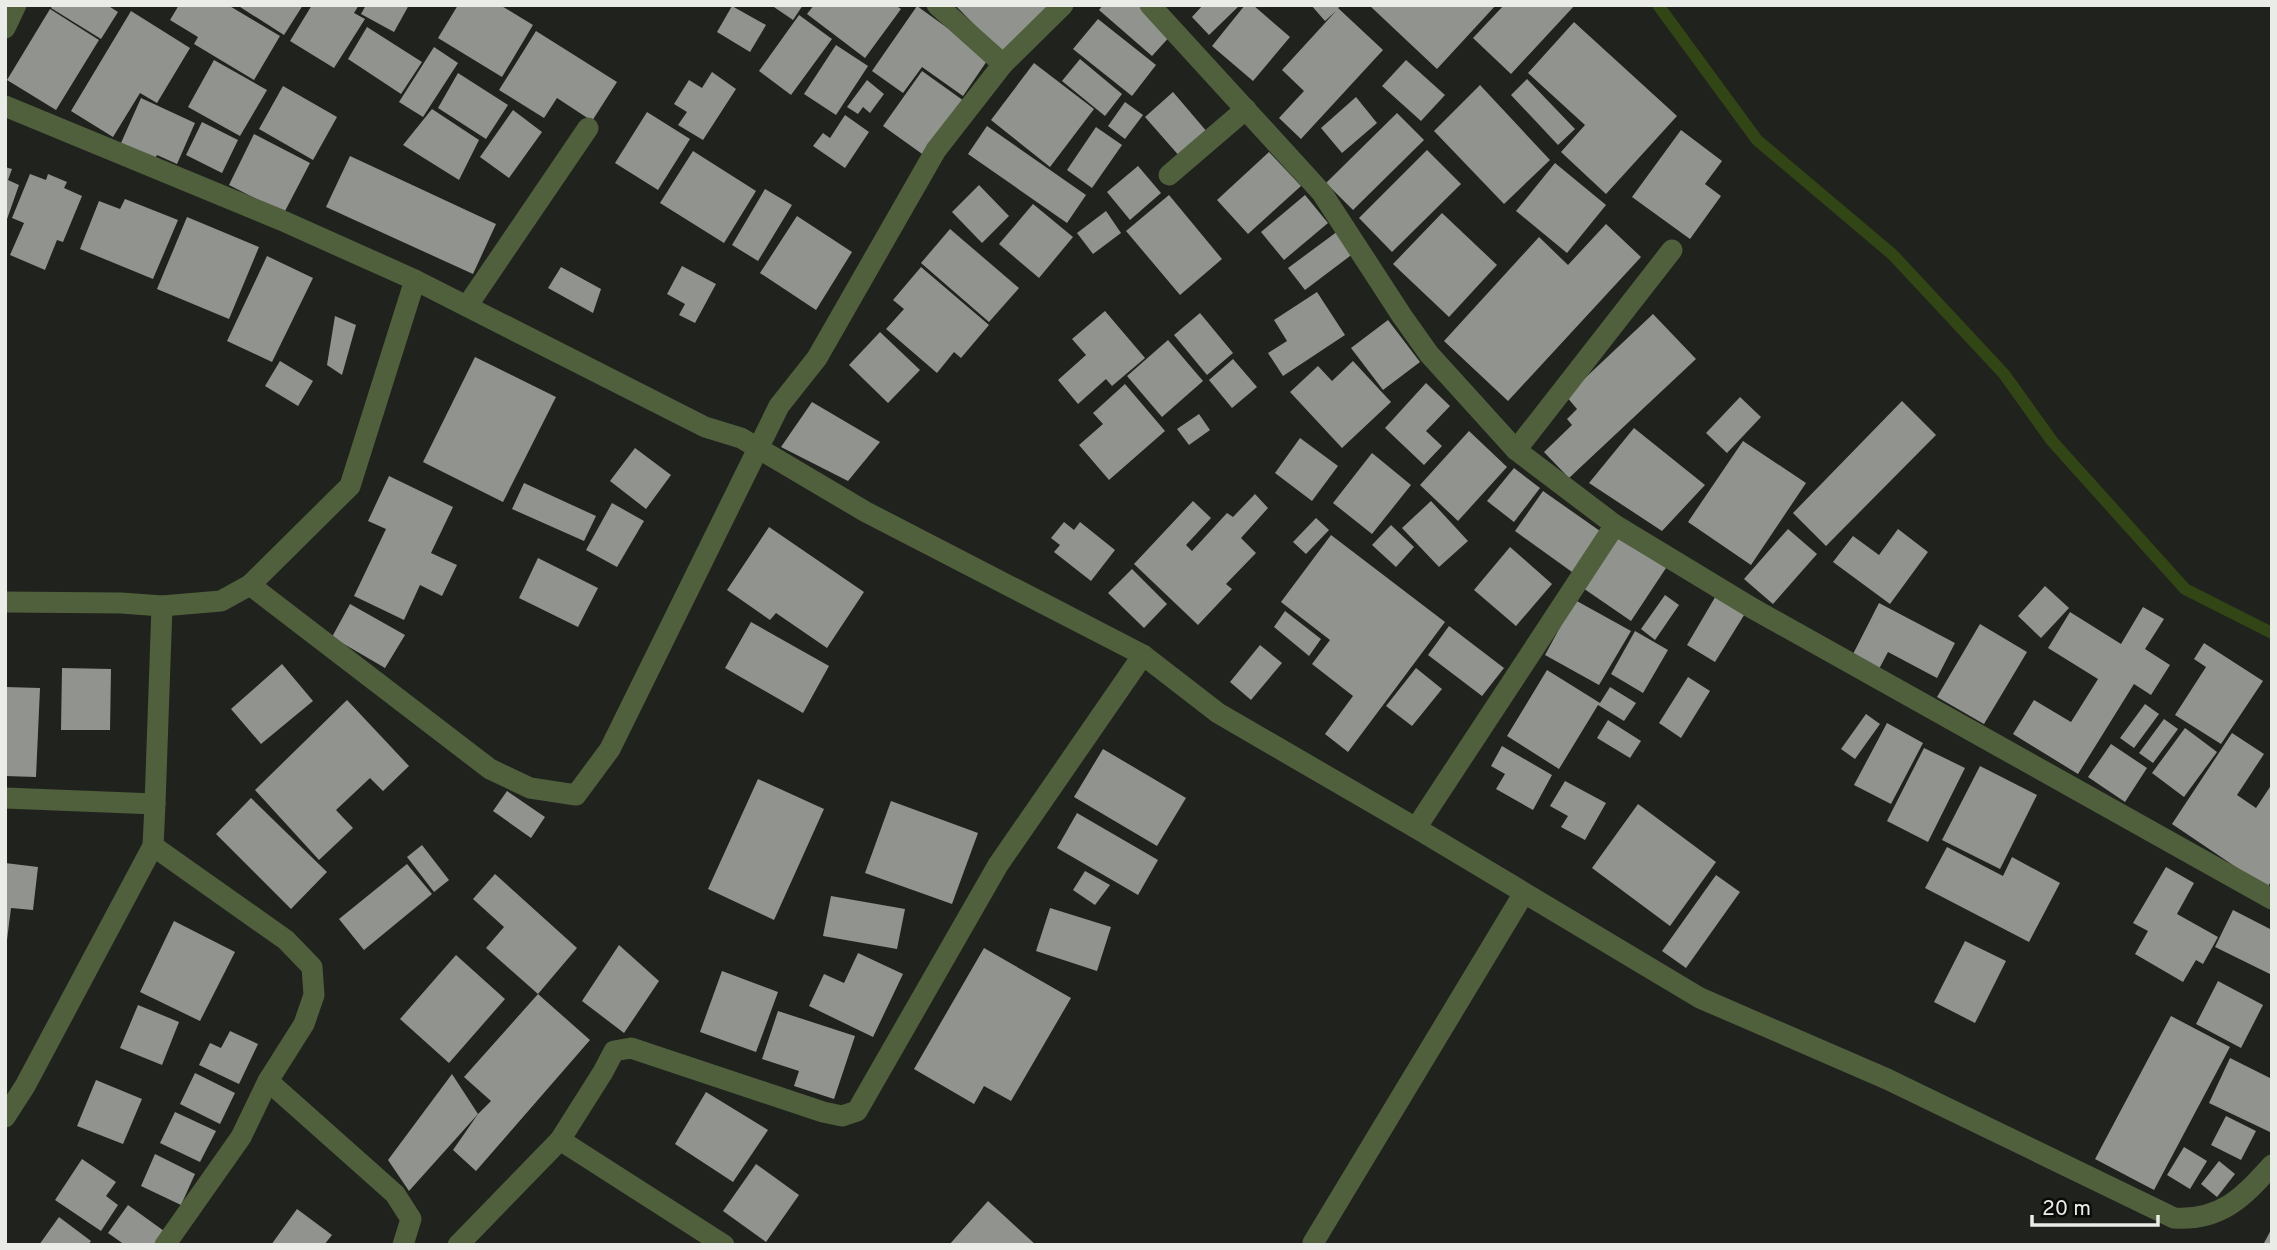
<svg xmlns="http://www.w3.org/2000/svg" width="2277" height="1250" font-family="Overpass,sans-serif">
<rect width="100%" height="100%" fill="#20221d"/>
<g fill="none" stroke-linecap="round" stroke-linejoin="round">
<path stroke="#324514" stroke-width="12" d="M1658,5L1757,140L1892,254L2004,374L2052,441L2185,589L2272,633"/>
</g>
<g fill="#91948e">
<path d="M53,5H107L118,12L101,39L51,8Z"/>
<path d="M179,5H228L280,36L254,80L194,44L198,37L170,20Z"/>
<path d="M237,5H303L284,35Z"/>
<path d="M312,5H359L354,13L365,19L334,68L290,41Z"/>
<path d="M366,5H409L394,32L361,14Z"/>
<path d="M458,5H500L533,25L502,77L438,38Z"/>
<path d="M771,5H803L793,20Z"/>
<path d="M814,5H895L901,9L865,58L807,14Z"/>
<path d="M955,5H1054L1004,55Z"/>
<path d="M1103,5H1139L1172,34L1152,56L1099,10Z"/>
<path d="M1203,5H1240L1209,35L1192,17Z"/>
<path d="M1245,5H1253L1290,37L1253,81L1212,46Z"/>
<path d="M1311,5H1341L1338,8L1383,50L1301,139L1279,118L1304,91L1282,70L1336,11L1325,21Z"/>
<path d="M1369,5H1496L1437,69Z"/>
<path d="M1504,5H1575L1511,74L1473,38Z"/>
<path d="M732,6L766,25L750,52L717,32Z"/>
<path d="M917,6L989,58L963,96L922,67L903,93L872,71Z"/>
<path d="M50,9L99,40L56,110L7,80Z"/>
<path d="M131,11L190,48L157,103L140,93L113,137L71,111Z"/>
<path d="M799,15L832,39L791,95L759,71Z"/>
<path d="M1098,19L1156,65L1132,96L1073,49Z"/>
<path d="M1574,22L1677,116L1606,194L1561,152L1585,125L1528,73Z"/>
<path d="M367,27L422,62L401,94L348,59Z"/>
<path d="M536,31L617,82L592,121L557,98L544,118L499,90Z"/>
<path d="M836,45L868,66L836,115L804,94Z"/>
<path d="M434,47L458,63L423,117L399,102Z"/>
<path d="M1080,59L1122,94L1105,116L1062,81Z"/>
<path d="M214,60L267,90L240,136L188,107Z"/>
<path d="M1406,60L1445,95L1421,121L1382,86Z"/>
<path d="M1034,63L1094,109L1050,167L991,120Z"/>
<path d="M922,71L964,101L925,156L883,126Z"/>
<path d="M712,72L736,89L703,140L678,125L687,112L674,104L689,80L702,88Z"/>
<path d="M458,73L508,105L486,139L438,108Z"/>
<path d="M1527,79L1575,129L1558,145L1511,95Z"/>
<path d="M867,80L884,94L870,113L863,107L858,114L847,107Z"/>
<path d="M1480,85L1550,160L1504,204L1434,131Z"/>
<path d="M283,86L337,117L313,160L259,129Z"/>
<path d="M1173,92L1208,133L1181,158L1145,117Z"/>
<path d="M1356,97L1377,123L1342,153L1321,128Z"/>
<path d="M141,98L195,123L177,164L157,155L153,162L121,143Z"/>
<path d="M1125,102L1143,115L1125,139L1108,126Z"/>
<path d="M432,109L479,140L459,180L403,145Z"/>
<path d="M513,110L542,132L509,178L480,157Z"/>
<path d="M647,112L690,139L658,190L615,163Z"/>
<path d="M1397,113L1424,140L1353,210L1326,183Z"/>
<path d="M845,115L869,132L845,168L813,146L823,133L830,138Z"/>
<path d="M202,122L238,140L222,173L186,155Z"/>
<path d="M987,126L1086,195L1067,223L968,154Z"/>
<path d="M1096,127L1122,145L1092,188L1067,170Z"/>
<path d="M1681,130L1722,161L1705,184L1721,196L1690,239L1632,197Z"/>
<path d="M254,134L310,163L284,213L229,185Z"/>
<path d="M1427,150L1461,184L1392,252L1359,218Z"/>
<path d="M693,151L756,191L724,243L660,203Z"/>
<path d="M1269,152L1301,186L1248,234L1217,200Z"/>
<path d="M350,156L496,224L473,274L326,207Z"/>
<path d="M1555,163L1606,205L1567,253L1516,211Z"/>
<path d="M1138,166L1161,193L1130,220L1107,192Z"/>
<path d="M5,167L12,169L8,180L19,185L6,222Z"/>
<path d="M30,174L46,180L48,174L67,182L64,188L82,196L63,242L57,240L45,270L10,255L24,223L12,218Z"/>
<path d="M979,185L1009,216L982,243L952,212Z"/>
<path d="M765,189L792,205L758,261L732,245Z"/>
<path d="M1169,195L1222,259L1180,295L1126,231Z"/>
<path d="M1305,195L1328,223L1284,260L1261,232Z"/>
<path d="M125,199L178,220L153,279L80,249L99,201L120,209Z"/>
<path d="M1033,204L1073,237L1039,278L999,244Z"/>
<path d="M1106,211L1121,233L1093,254L1077,233Z"/>
<path d="M1442,213L1497,265L1449,317L1393,264Z"/>
<path d="M797,216L852,252L816,310L760,273Z"/>
<path d="M187,217L259,247L229,319L157,289Z"/>
<path d="M1606,224L1641,257L1508,401L1444,341L1539,237L1568,265Z"/>
<path d="M950,229L1019,288L989,322L921,263Z"/>
<path d="M1338,231L1354,253L1305,290L1288,268Z"/>
<path d="M267,256L313,278L272,362L227,341Z"/>
<path d="M682,266L716,284L695,323L679,315L685,304L667,294Z"/>
<path d="M561,267L601,289L593,313L548,288Z"/>
<path d="M921,267L989,325L961,358L954,352L937,373L886,329L904,309L893,300Z"/>
<path d="M1317,292L1345,335L1283,376L1268,353L1287,341L1274,320Z"/>
<path d="M1105,311L1145,358L1112,386L1106,379L1078,404L1058,380L1086,355L1072,339Z"/>
<path d="M1200,313L1233,353L1207,375L1174,335Z"/>
<path d="M1653,314L1696,359L1569,478L1544,452L1572,425L1567,419L1577,409L1566,396Z"/>
<path d="M335,316L356,325L342,375L327,365Z"/>
<path d="M1388,320L1420,362L1383,390L1351,348Z"/>
<path d="M880,332L920,370L888,403L849,365Z"/>
<path d="M1168,340L1203,381L1162,417L1127,376Z"/>
<path d="M475,357L556,397L503,502L423,462Z"/>
<path d="M1233,359L1257,387L1232,408L1209,380Z"/>
<path d="M280,361L313,381L298,406L265,386Z"/>
<path d="M1353,361L1391,402L1342,448L1290,392L1318,366L1332,381Z"/>
<path d="M1426,383L1450,406L1426,431L1442,446L1424,465L1385,428Z"/>
<path d="M1125,384L1165,431L1109,480L1079,445L1103,424L1093,413Z"/>
<path d="M1740,397L1761,417L1727,453L1706,433Z"/>
<path d="M1902,401L1936,435L1826,546L1793,513Z"/>
<path d="M812,402L880,442L848,481L781,447Z"/>
<path d="M1199,414L1210,430L1189,445L1177,429Z"/>
<path d="M1634,428L1705,485L1662,531L1589,483Z"/>
<path d="M1469,431L1507,467L1458,521L1420,485Z"/>
<path d="M1300,438L1338,466L1312,501L1275,473Z"/>
<path d="M1743,441L1806,483L1751,565L1688,522Z"/>
<path d="M635,448L671,475L646,509L610,481Z"/>
<path d="M1372,453L1411,485L1372,534L1333,503Z"/>
<path d="M1514,468L1540,488L1514,522L1487,501Z"/>
<path d="M389,476L453,507L431,553L457,565L442,596L420,585L404,620L354,596L386,529L368,521Z"/>
<path d="M524,483L596,516L584,541L512,509Z"/>
<path d="M1543,491L1600,531L1572,572L1515,531Z"/>
<path d="M1255,494L1268,508L1241,538L1256,553L1226,584L1232,589L1198,625L1134,564L1193,501L1211,518L1186,545L1192,551L1227,513L1233,517Z"/>
<path d="M1431,501L1468,541L1439,567L1402,528Z"/>
<path d="M612,503L644,521L617,567L586,550Z"/>
<path d="M1316,518L1329,530L1306,554L1293,542Z"/>
<path d="M1064,522L1074,530L1080,522L1115,550L1091,581L1054,552L1060,545L1051,538Z"/>
<path d="M1391,525L1414,547L1396,567L1372,545Z"/>
<path d="M769,527L864,592L827,648L776,613L770,620L727,590Z"/>
<path d="M1788,529L1817,554L1773,604L1744,579Z"/>
<path d="M1898,529L1928,552L1890,604L1833,562L1853,536L1879,555Z"/>
<path d="M1617,531L1668,565L1631,621L1580,586Z"/>
<path d="M1331,535L1445,622L1348,752L1325,734L1353,696L1312,664L1330,640L1281,602Z"/>
<path d="M1510,547L1552,584L1516,626L1474,590Z"/>
<path d="M538,558L598,588L578,627L519,598Z"/>
<path d="M1132,569L1167,604L1144,628L1108,593Z"/>
<path d="M2045,586L2069,608L2041,638L2018,616Z"/>
<path d="M1717,594L1746,612L1715,662L1687,645Z"/>
<path d="M1665,595L1679,605L1655,640L1641,629Z"/>
<path d="M1575,600L1631,631L1599,685L1545,655Z"/>
<path d="M1879,603L1955,643L1937,678L1888,652L1879,669L1852,656Z"/>
<path d="M350,604L405,635L385,668L332,637Z"/>
<path d="M2143,607L2164,619L2145,649L2170,665L2151,695L2134,684L2078,774L2013,734L2034,700L2071,722L2098,679L2048,648L2070,612L2121,644Z"/>
<path d="M1285,611L1321,639L1309,656L1274,627Z"/>
<path d="M751,622L829,666L803,713L725,668Z"/>
<path d="M1980,624L2027,652L1984,724L1937,697Z"/>
<path d="M1449,626L1504,668L1482,696L1428,655Z"/>
<path d="M1635,631L1668,650L1643,693L1611,674Z"/>
<path d="M2204,643L2263,681L2221,744L2175,715L2206,667L2194,659Z"/>
<path d="M1260,645L1282,663L1251,700L1230,682Z"/>
<path d="M282,664L313,701L261,744L231,709Z"/>
<path d="M62,668L111,669L110,730H61Z"/>
<path d="M1416,668L1442,689L1412,726L1386,706Z"/>
<path d="M1547,670L1600,703L1610,687L1636,703L1624,721L1598,705L1559,769L1507,736Z"/>
<path d="M1688,677L1710,691L1681,738L1659,723Z"/>
<path d="M5,687L40,688L36,777L5,776Z"/>
<path d="M347,700L409,766L383,791L370,778L336,810L353,828L319,860L255,790Z"/>
<path d="M2145,704L2159,714L2134,748L2120,738Z"/>
<path d="M1866,714L1880,724L1855,759L1841,749Z"/>
<path d="M2164,719L2178,729L2153,763L2139,753Z"/>
<path d="M1608,720L1641,741L1630,758L1597,738Z"/>
<path d="M1887,723L1923,743L1891,804L1854,785Z"/>
<path d="M2185,728L2217,752L2184,797L2152,773Z"/>
<path d="M2232,733L2264,754L2237,795L2256,808L2272,784V880L2267,888L2172,824Z"/>
<path d="M2111,744L2147,768L2125,802L2088,777Z"/>
<path d="M1502,746L1552,775L1533,810L1496,789L1505,774L1491,766Z"/>
<path d="M1924,748L1965,768L1928,842L1887,821Z"/>
<path d="M1103,749L1186,798L1157,846L1074,797Z"/>
<path d="M1980,766L2037,795L2000,869L1942,840Z"/>
<path d="M758,779L824,809L774,920L708,889Z"/>
<path d="M1565,781L1606,803L1585,840L1561,827L1568,816L1550,806Z"/>
<path d="M507,791L545,817L531,838L493,811Z"/>
<path d="M251,798L327,872L291,909L216,834Z"/>
<path d="M891,801L978,833L952,904L865,873Z"/>
<path d="M1638,804L1716,862L1670,926L1592,868Z"/>
<path d="M1077,813L1158,860L1138,895L1057,848Z"/>
<path d="M422,845L449,880L434,892L407,857Z"/>
<path d="M1947,847L2003,876L2012,857L2060,883L2029,942L1925,888Z"/>
<path d="M5,863L38,867L33,910L11,908L7,940H5Z"/>
<path d="M407,864L432,894L364,950L339,919Z"/>
<path d="M2166,867L2194,883L2177,914L2218,937L2203,964L2196,960L2183,982L2135,954L2148,931L2133,923Z"/>
<path d="M1085,871L1110,885L1095,905L1073,890Z"/>
<path d="M495,874L577,948L538,994L486,948L504,927L473,899Z"/>
<path d="M1716,875L1740,892L1686,968L1662,951Z"/>
<path d="M831,896L905,909L897,949L823,936Z"/>
<path d="M1050,908L1111,927L1097,971L1036,951Z"/>
<path d="M2233,910L2272,930L2270,974L2215,947Z"/>
<path d="M174,921L235,952L200,1021L140,992Z"/>
<path d="M1965,941L2006,961L1975,1023L1934,1002Z"/>
<path d="M619,945L659,981L624,1033L582,1001Z"/>
<path d="M984,948L1071,998L1011,1101L984,1086L974,1104L914,1069Z"/>
<path d="M858,953L903,974L873,1037L809,1006L824,974L844,983Z"/>
<path d="M456,955L505,999L449,1063L400,1019Z"/>
<path d="M722,971L778,992L756,1052L700,1032Z"/>
<path d="M2218,981L2263,1005L2241,1048L2196,1024Z"/>
<path d="M538,994L590,1040L476,1171L453,1150L478,1114L491,1101L464,1077Z"/>
<path d="M138,1005L179,1022L162,1065L120,1048Z"/>
<path d="M778,1011L855,1036L834,1099L794,1086L799,1071L762,1059Z"/>
<path d="M2171,1016L2230,1047L2154,1190L2095,1159Z"/>
<path d="M230,1031L258,1044L239,1084L199,1065L210,1043L221,1048Z"/>
<path d="M2230,1058L2272,1079L2270,1132L2209,1103Z"/>
<path d="M195,1073L235,1093L220,1124L180,1104Z"/>
<path d="M452,1074L478,1114L409,1191L388,1160Z"/>
<path d="M96,1080L142,1099L123,1144L77,1126Z"/>
<path d="M706,1092L768,1130L733,1182L675,1144Z"/>
<path d="M175,1112L216,1131L200,1162L160,1143Z"/>
<path d="M2226,1116L2256,1131L2241,1160L2211,1145Z"/>
<path d="M2184,1147L2207,1161L2190,1189L2167,1175Z"/>
<path d="M155,1154L195,1174L181,1205L141,1186Z"/>
<path d="M82,1159L116,1182L106,1196L118,1205L101,1231L55,1200Z"/>
<path d="M2219,1161L2235,1174L2217,1197L2201,1184Z"/>
<path d="M756,1164L799,1195L766,1242L723,1211Z"/>
<path d="M988,1201L1036,1245H949Z"/>
<path d="M128,1205L164,1231L155,1245H125L108,1233Z"/>
<path d="M297,1209L332,1235L324,1245H271Z"/>
<path d="M59,1217L91,1241L88,1245H39Z"/>
<path d="M2272,1228V1245H2263Z"/>
</g>
<g fill="none" stroke-linecap="round" stroke-linejoin="round">
<g stroke="#505f3c" stroke-width="21">
<path d="M5,28L16,5"/>
<path d="M1313,1243L1524,893"/>
</g>
<g stroke="#505f3c" stroke-width="21">
<path d="M937,5L1003,64"/>
<path d="M1150,5L1322,193L1402,316L1429,354L1516,450L1615,525L1752,608L2272,899"/>
<path d="M5,106L281,220L415,280L705,427L741,438L866,512L1143,655L1218,713L1416,828L1700,998L1887,1079L2174,1218C2220,1221 2243,1198 2272,1165"/>
<path d="M1169,175L1246,109"/>
<path d="M467,306L588,128"/>
<path d="M1516,450L1672,250"/>
<path d="M250,585L490,769L530,788L576,795L610,749L779,406L817,358L936,150L1003,64L1063,5"/>
<path d="M5,602L121,603L162,606L221,601L250,585L350,486L415,280"/>
<path d="M5,798L155,804L162,606"/>
<path d="M1416,828L1615,525"/>
<path d="M153,846L155,804"/>
<path d="M268,1081L395,1194L411,1219L403,1245"/>
<path d="M5,1117L25,1086L153,846L286,940L312,967L314,995L304,1024L268,1081L241,1137L165,1245"/>
<path d="M560,1140L724,1245"/>
<path d="M458,1245L560,1140L603,1072L614,1051L631,1048L823,1112L842,1116L857,1111L998,865L1143,655"/>
</g>
</g>
<rect width="2277" height="1250" fill="none" stroke="#eaece8" stroke-width="14"/>
<path d="M2032 1215v10h126v-10" fill="none" stroke="#eaece8" stroke-width="3.5"/>
<text x="2042" y="1215" font-size="21" fill="#eaece8" stroke="#0a0b09" stroke-width="5" paint-order="stroke">20 m</text>
</svg>
